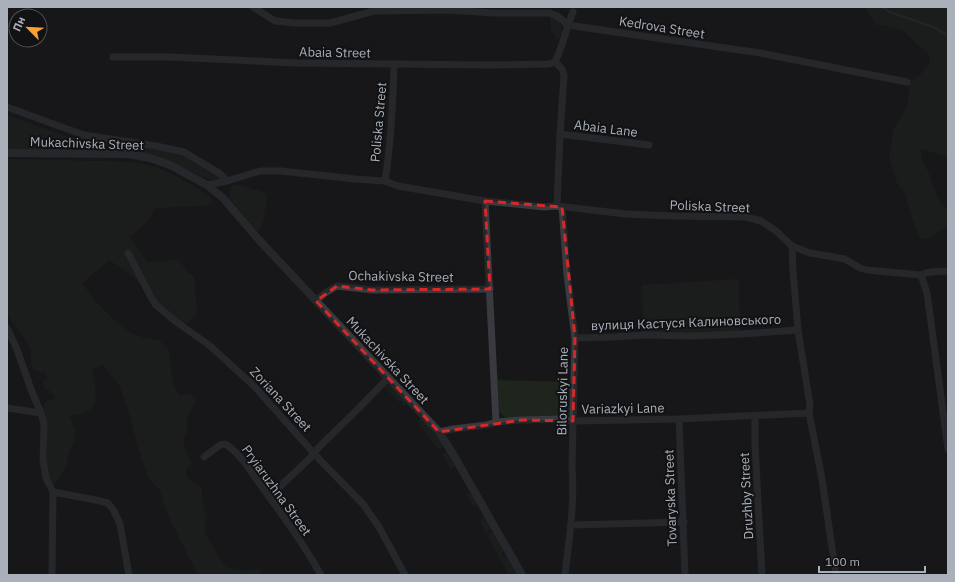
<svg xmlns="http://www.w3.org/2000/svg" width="955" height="582" font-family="'IBM Plex Sans',sans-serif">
<rect width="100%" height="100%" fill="#171719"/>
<g fill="#1d251d">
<path d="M865,7H948V157L920,149L923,163L928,171L938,199L944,207L948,206V226L942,229L929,238L920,239L913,221L905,193L897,183L889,157L894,128L907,107L910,82L921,74L930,61L929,54L919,46L903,30L881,25H876Z"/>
<path d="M551,15L560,22C562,29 563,34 558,40L556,39L551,30L550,16Z"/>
<path d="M7,115L65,136L172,152L184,155L208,167L220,178L213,180L205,178L171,162L128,151L94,149L54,150L7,149Z"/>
<path d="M7,159C34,159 62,160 89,161C108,161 128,160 147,165C171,171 195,185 214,200L206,206L155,208C153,217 138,230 130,237L147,262L179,260L187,272L194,276L197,313L184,326L158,304L143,286L129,273L109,260L82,283L95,301L115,321L133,334L145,338L160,341L169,350L170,363L174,386L179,395L190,394L195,400L192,409L187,417V431L183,443L192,465L188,466C181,476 194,485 202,487V498L206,515L205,533L221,561L228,568L247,571L259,569L260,575H199L195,569L181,541L167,514L160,491L149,478L139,451L129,412L119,385L103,365L92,370C94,382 101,404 88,411C84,414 74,415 70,416L75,430L74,441L69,452L67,463L60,477L53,487L47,471V423L44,413V403L55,398L49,390L44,389L43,382L47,378L46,373C42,373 37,372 34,369C28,364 33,355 30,348C24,336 14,326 7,314Z"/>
<path d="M234,184L244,186L265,193C269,203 263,223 259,233L229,198L230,188Z"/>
<path d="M739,279L740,333L643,334L642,285Z"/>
<path d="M497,380L571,382L570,416L567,418H507L504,417L499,411Z"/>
<path d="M385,385L390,386L407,403L404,406L401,401L399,402L383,386Z"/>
<path d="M421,418L435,434L444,446L443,448L439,450L423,429L417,422Z"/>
<path d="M447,452L455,466L451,470L442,454Z"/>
<path d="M471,493L477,504L476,506L473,507L466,494Z"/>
<path d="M484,517L491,528L486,533L480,521Z"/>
<path d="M493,532L504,551L501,554L502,557L507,556L518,575H509L487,535L489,533Z"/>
</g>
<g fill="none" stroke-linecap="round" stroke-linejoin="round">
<path stroke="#2c383e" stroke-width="2" d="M882,7L890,12L933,27L948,35"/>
<g stroke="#383a3f" stroke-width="7">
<path d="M253,7L275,21L295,23H330L374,11L449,10L494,13H549C557,15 562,18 567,25L760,53L907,82"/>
<path d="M113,57H170L297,63L491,65L549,64L555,62"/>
<path d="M7,107L56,125L84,135L156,146L184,152L219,173L227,181"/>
<path d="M560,134L649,145"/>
<path d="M385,181C391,143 393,103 394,65"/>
<path d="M207,185L227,181L260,171H281L355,179L385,181L398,186L485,201L544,207L557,206L626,214L673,216L746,217L761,221L776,231L792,246L793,271L798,330L810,405L809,413L822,479L836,575"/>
<path d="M485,201L496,422"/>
<path d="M557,206L560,134L564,75L562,69L555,62C563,46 566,28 573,12"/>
<path d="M562,207L567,275L575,338L572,467C575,503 569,539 565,575"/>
<path d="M792,246L810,253L845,259L860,268L867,270L921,275L930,272L948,271"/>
<path d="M128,253L152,299L156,305L175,321L209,345L254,386L319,459L363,504L379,527L405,575"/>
<path d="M921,275L927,293L948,449"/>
<path d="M316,301L325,293L337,286L372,290L490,289"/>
<path d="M7,328L16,347L32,392L41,413L44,424L43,460L45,471L46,478L53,492L52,575"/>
<path d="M575,338L612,337L644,335L691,336L741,334L798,330"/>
<path d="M7,408L41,413"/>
<path d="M755,416V445L762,575"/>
<path d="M679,419L685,575"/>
<path d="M439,432L453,429L487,425L496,422L522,420L564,419L573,421L679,419L809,413"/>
<path d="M204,457L220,445L225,444C240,453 249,469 259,483C281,513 303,543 321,575"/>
<path d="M53,492L91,499L108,503L114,511L120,524L129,575"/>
<path d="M269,497L310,458L319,447L359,408L388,378"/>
<path d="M571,525L684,522"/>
</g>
<path stroke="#383a3f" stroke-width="8" d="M7,153L128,154L150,158L170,165L207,185L223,198L260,241L439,432L453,454L522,575"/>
</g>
<path d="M0 0H955V582H0ZM485,201L562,207L575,338L573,421L522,420L439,432L316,301L337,286L372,290L490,289Z" fill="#171719" fill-opacity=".55" fill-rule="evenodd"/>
<path fill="none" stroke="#d62828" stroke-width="3" stroke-dasharray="8 5" stroke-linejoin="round" d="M485,201L562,207L575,338L573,421L522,420L439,432L316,301L337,286L372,290L490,289Z"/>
<g text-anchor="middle" stroke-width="4" stroke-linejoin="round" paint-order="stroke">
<g font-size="13" fill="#a9b0ba" stroke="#121214">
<text transform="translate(662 27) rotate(9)" y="5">Kedrova Street</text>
<text transform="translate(335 52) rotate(1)" y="5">Abaia Street</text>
<text transform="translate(378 122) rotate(-85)" y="5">Poliska Street</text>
<text transform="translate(606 128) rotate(7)" y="5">Abaia Lane</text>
<text transform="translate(87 143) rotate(2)" y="5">Mukachivska Street</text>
<text transform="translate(710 206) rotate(2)" y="5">Poliska Street</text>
<text transform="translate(401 276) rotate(1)" y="5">Ochakivska Street</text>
<text transform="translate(686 322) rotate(-2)" y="5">вулиця Кастуся Калиновського</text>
<text transform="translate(388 360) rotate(47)" y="5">Mukachivska Street</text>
<text transform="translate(562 391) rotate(-89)" y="5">Biloruskyi Lane</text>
<text transform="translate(281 399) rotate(47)" y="5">Zoriana Street</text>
<text transform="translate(623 408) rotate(-1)" y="5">Variazkyi Lane</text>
<text transform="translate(277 490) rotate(54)" y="5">Pryiaruzhna Street</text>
<text transform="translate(746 496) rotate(-93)" y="5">Druzhby Street</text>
<text transform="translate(670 498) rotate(-92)" y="5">Tovaryska Street</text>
</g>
</g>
<rect width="955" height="582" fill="none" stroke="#a9b0ba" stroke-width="16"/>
<g transform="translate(28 28) rotate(294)"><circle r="19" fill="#121214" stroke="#4e5156"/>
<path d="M0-3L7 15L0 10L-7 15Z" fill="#fba12e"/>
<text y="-6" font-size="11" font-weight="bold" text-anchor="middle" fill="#a9b0ba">Пн</text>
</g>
<path d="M819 566v6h106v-6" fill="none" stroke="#a9b0ba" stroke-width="2"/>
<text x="825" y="566" font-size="12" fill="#a9b0ba" stroke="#121214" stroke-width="3" paint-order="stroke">100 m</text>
</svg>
